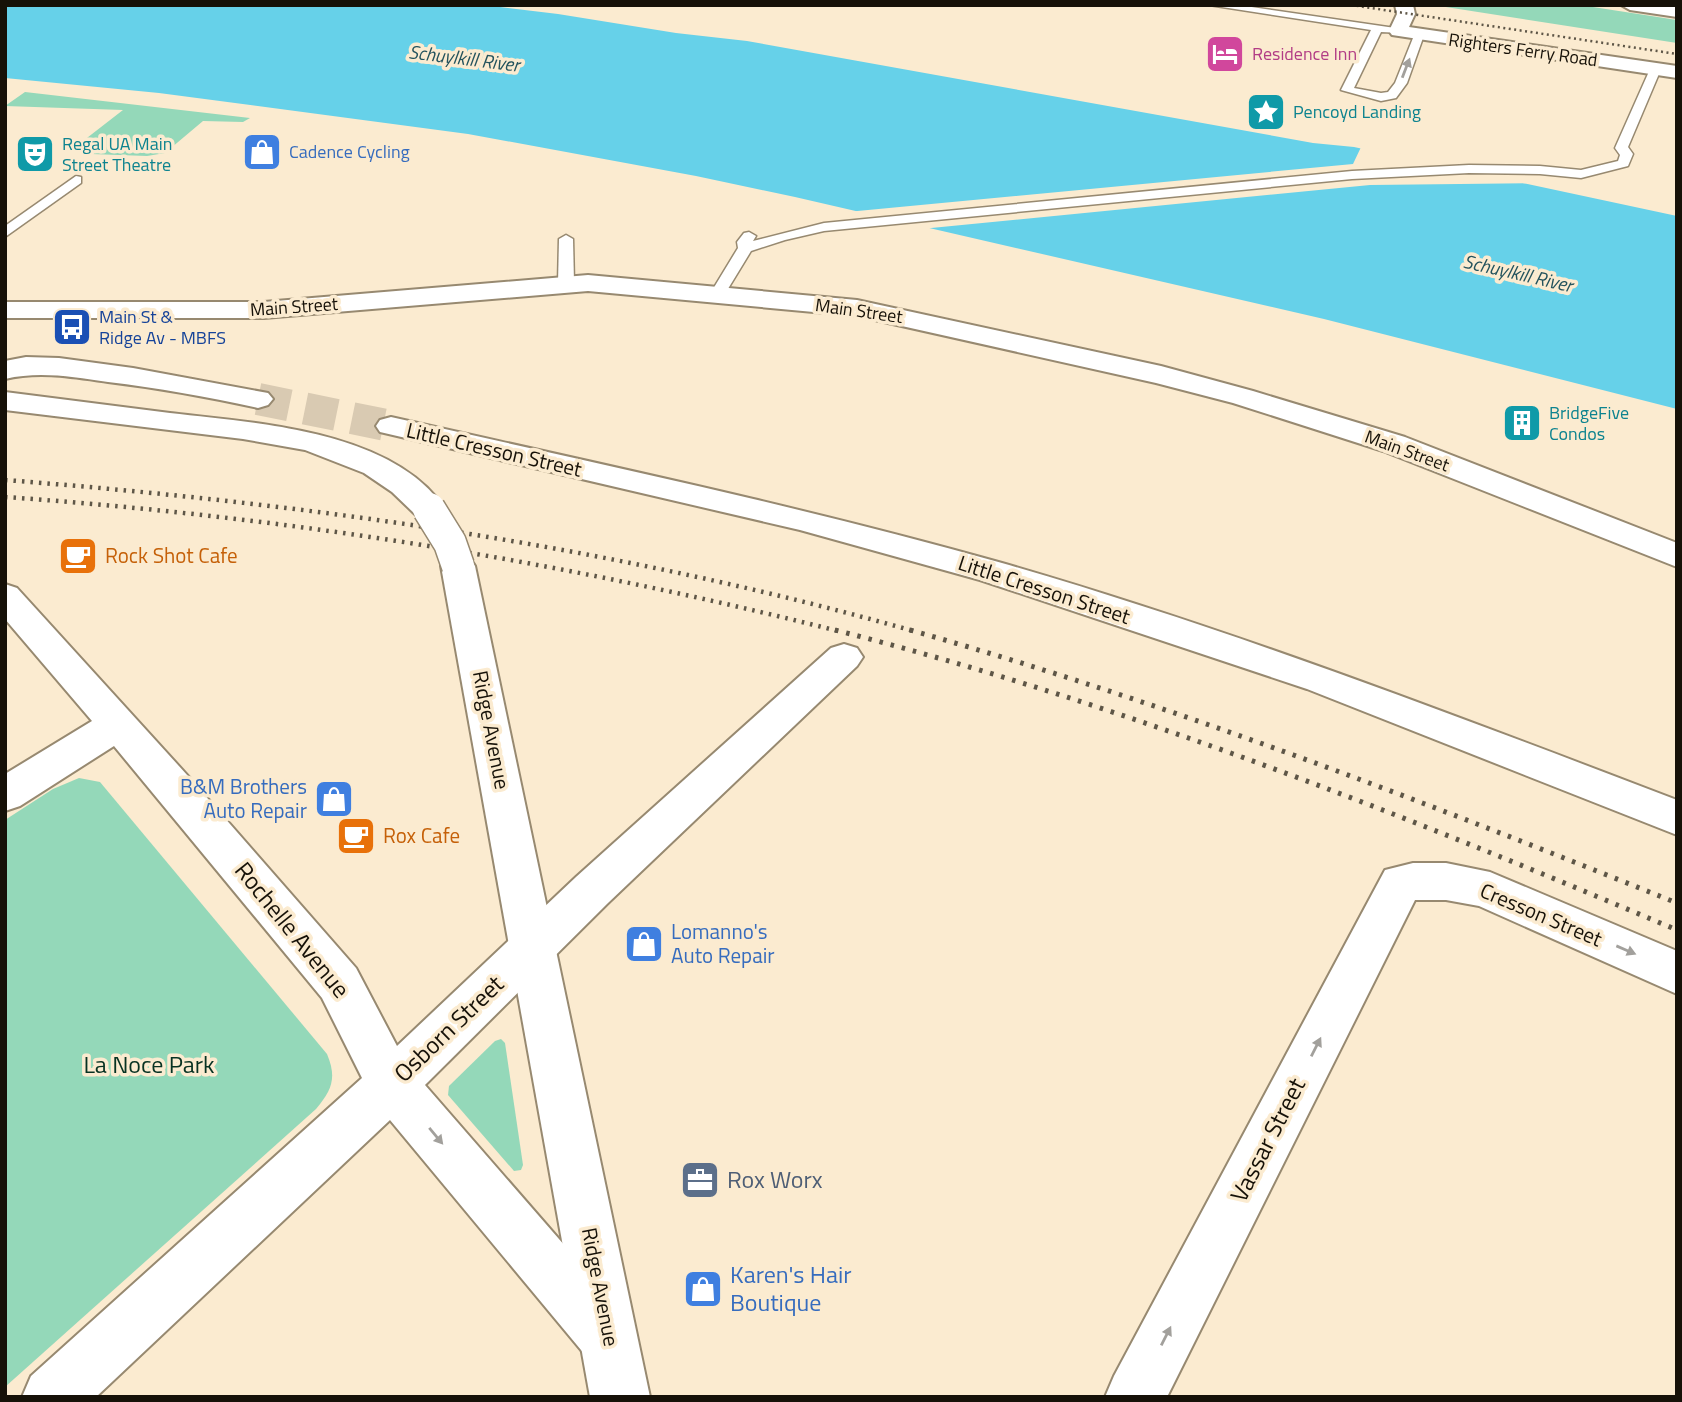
<svg xmlns="http://www.w3.org/2000/svg" width="1682" height="1402" font-family="'Titillium Web',sans-serif">
<rect width="100%" height="100%" fill="#fbebd0"/>
<g fill="#94d8b9">
<path d="M1433,5H1580L1677,20V43Z"/>
<path d="M25,92L250,118L243,122L203,121L165,153L147,156L91,154L95,149L74,148L123,110L5,106Z"/>
<path d="M79,778L100,782L327,1054C337,1078 332,1090 316,1109L5,1387V820L53,789Z"/>
<path d="M501,1039L505,1043L523,1165L521,1170L514,1171L448,1095L449,1086L495,1041Z"/>
</g>
<path fill="#66d1e9" d="M5,5H484L558,14L676,33L747,41L1313,143L1354,147L1677,216V409L1324,319L795,197L696,176L468,134L159,93L5,78Z"/>
<path fill="#fbebd0" d="M1362,145L1537,183L1370,185L921,229L847,212L1353,164Z"/>
<g fill="none" stroke-linecap="round" stroke-linejoin="round">
<path stroke="#d9cab2" stroke-width="32" stroke-dasharray="32 16" stroke-linecap="butt" d="M258,399L391,426"/>
<g stroke="#978970" stroke-width="3">
<g id="lane">
<path d="M1209,5H1238L1402,29V33L1381,32L1354,88L1381,93L1388,92L1395,83L1415,33L1424,35L1407,83L1396,98L1381,101L1341,90L1371,30Z"/>
<path d="M1651,67L1661,69L1628,147L1633,154L1628,166L1581,178L1540,174L1469,173L1352,179L824,231L785,240L751,251L723,297L718,299L710,294L738,248L737,242L744,233L749,232L756,236L753,241L824,223L1352,171L1469,165L1540,166L1581,170L1618,161L1620,155L1615,148Z"/>
<path d="M76,176L81,177V183L5,237V226Z"/>
<path d="M566,235L573,239L574,283L566,288L558,283L559,239Z"/>
</g>
</g>
<g stroke="#978970" stroke-width="4">
<g id="street">
<path d="M1395,5H1413L1415,14L1409,27L1677,66V78L1392,35L1389,31L1397,14Z"/>
<path d="M26,357L59,358L133,368L268,393L273,399L268,405L258,408C208,397 158,388 108,382C72,377 40,371 5,379V361Z"/>
<path d="M391,417C595,463 800,506 1002,563C1231,629 1454,715 1677,800V835L1307,689L980,580L800,530L380,432L376,426L380,420Z"/>
<path d="M5,584L17,588L188,776L356,968L397,1046L576,877L831,648L844,644L857,648L863,657L857,666L608,903L425,1085L626,1316L635,1336L626,1356L606,1365L586,1356L390,1120L96,1397H22L31,1376L362,1078L322,998L114,746L20,806L5,811V774L92,721L5,619Z"/>
<path d="M1413,863H1446L1490,872L1677,951V994L1479,906L1446,900H1415L1167,1397H1105L1114,1376L1385,870Z"/>
</g>
</g>
<g stroke="#978970" stroke-width="4">
<g id="secondary">
<path d="M588,275L857,300L1161,366L1253,391L1405,437L1677,543V567L1383,451L1233,403L1156,383L857,316L588,291L264,318H5V302H264Z"/>
<path d="M5,392C60,399 115,406 170,413C255,423 393,430 445,509L441,516L429,519L417,516L392,492L364,473L305,450L243,439L5,410Z"/>
<path d="M458,555L470,558L475,566L650,1397H590L441,566L446,558Z"/>
</g>
</g>
<g stroke="#978970" stroke-width="4">
<path id="highway" d="M1621,5L1677,7V17L1630,10Z"/>
</g>
<use href="#lane" fill="#fff" fill-rule="evenodd"/>
<use href="#street" fill="#fff" fill-rule="evenodd"/>
<use href="#secondary" fill="#fff" fill-rule="evenodd"/>
<use href="#highway" fill="#fff" fill-rule="evenodd"/>
<path stroke="#5e5647" stroke-width="2.5" stroke-dasharray="2 3.5" stroke-linecap="butt" d="M1351,5L1677,54"/>
<g stroke="#5e5647" stroke-width="4.5" stroke-dasharray="2.5 6" stroke-linecap="butt">
<path d="M5,480C313,504 618,547 917,632"/>
<path d="M5,497C289,517 567,562 842,632"/>
</g>
<g stroke="#5e5647" stroke-width="5" stroke-dasharray="3.5 8" stroke-linecap="butt">
<path d="M835,630C1125,704 1402,814 1677,930"/>
<path d="M910,630C1172,704 1425,802 1677,903"/>
</g>
<g stroke="#978970" stroke-width="35" stroke-linecap="butt">
<path id="secondary-bridge" d="M429,509L450,543L458,566"/>
</g>
<use href="#secondary-bridge" stroke="#fff" stroke-width="32"/>
</g>
<defs><path id="oneway-solid" d="M-6-.8H1V-3.2L6.5 0L1 3.2V.8H-6Z" transform="scale(1.75)"/></defs>
<g fill="#a2a09c">
<use href="#oneway-solid" transform="translate(1406 68) rotate(-69)"/>
<use href="#oneway-solid" transform="translate(1626 950) rotate(23)"/>
<use href="#oneway-solid" transform="translate(1316 1047) rotate(-63)"/>
<use href="#oneway-solid" transform="translate(436 1136) rotate(50)"/>
<use href="#oneway-solid" transform="translate(1166 1336) rotate(-63)"/>
</g>
<defs>
<g id="hotel-square" transform="scale(2.0125)"><rect x="-9" y="-9" width="18" height="18" rx="4" fill="#d1479c" stroke="#fbebd0"/><path d="M-6-4.5h1.5V1H6V5H4.5V3h-9V5H-6ZM-4 0a1.8 1.8 0 1 1 3.6 0ZM.5 0V-2.5h3Q6-2.5 6 0Z" fill="#fff"/></g>
<g id="sight-square" transform="scale(2.0125)"><rect x="-9" y="-9" width="18" height="18" rx="4" fill="#0f9aa8" stroke="#fbebd0"/><path d="M0-6L1.8-2.2L6-1.7L2.9 1.2L3.7 5.4L0 3.3L-3.7 5.4L-2.9 1.2L-6-1.7L-1.8-2.2Z" fill="#fff"/></g>
<g id="shop-square" transform="scale(2.0125)"><rect x="-9" y="-9" width="18" height="18" rx="4" fill="#3f7fe0" stroke="#fbebd0"/><path d="M-5-2.5h2.3a2.7 3.5 0 0 1 5.4 0H5L5.5 6h-11ZM-1.5-2.5h3a1.5 2.3 0 0 0-3 0Z" fill="#fff"/></g>
<g id="theatre-square" transform="scale(2.0125)"><rect x="-9" y="-9" width="18" height="18" rx="4" fill="#0f9aa8" stroke="#fbebd0"/><path d="M-5-5.5Q0-4 5-5.5V0Q5 5 0 6Q-5 5-5 0ZM-3.3-2.5H-1v1.5H-3.3ZM1-2.5H3.3v1.5H1ZM-2.8 1Q0 5.5 2.8 1Z" fill="#fff"/></g>
<g id="bus-square" transform="scale(2.0125)"><rect x="-9" y="-9" width="18" height="18" rx="4" fill="#1a4fb4" stroke="#fbebd0"/><path d="M-5-6H5V4H4V6H2V4H-2V6H-4V4H-5ZM-3.5-4V0h7V-4ZM-3.5 1.2v1.5H-2V1.2ZM2 1.2v1.5H3.5V1.2Z" fill="#fff"/></g>
<g id="building-square" transform="scale(2.0125)"><rect x="-9" y="-9" width="18" height="18" rx="4" fill="#0f9aa8" stroke="#fbebd0"/><path d="M-4-6H4V6H1V3H-1V6H-4ZM-2.5-4.3h1.7v1.8h-1.7ZM.8-4.3h1.7v1.8H.8ZM-2.5-1h1.7V.8h-1.7ZM.8-1h1.7V.8H.8Z" fill="#fff"/></g>
<g id="cafe-square" transform="scale(2.0125)"><rect x="-9" y="-9" width="18" height="18" rx="4" fill="#e8710a" stroke="#fbebd0"/><path d="M-5.5-4.5H6V0H3Q3 3.5 0 3.5H-2.5Q-5.5 3.5-5.5 0ZM3-3.2v2h1.7v-2ZM-6 4.5H4V6H-6Z" fill="#fff"/></g>
<g id="office-square" transform="scale(2.0125)"><rect x="-9" y="-9" width="18" height="18" rx="4" fill="#5c6f8a" stroke="#fbebd0"/><path d="M-6-3h4V-5.5h4V-3h4V5H-6ZM-1-4.5V-3h2v-1.5ZM-6 0V1H6V0Z" fill="#fff"/></g>
</defs>
<g fill-rule="evenodd">
<use href="#hotel-square" x="1225" y="54"/>
<use href="#sight-square" x="1266" y="112"/>
<use href="#shop-square" x="262" y="152"/>
<use href="#theatre-square" x="35" y="154"/>
<use href="#bus-square" x="72" y="327"/>
<use href="#building-square" x="1522" y="423"/>
<use href="#cafe-square" x="78" y="556"/>
<use href="#shop-square" x="334" y="799"/>
<use href="#cafe-square" x="356" y="836"/>
<use href="#shop-square" x="644" y="944"/>
<use href="#office-square" x="700" y="1180"/>
<use href="#shop-square" x="703" y="1289"/>
</g>
<g text-anchor="middle" stroke-width="7" stroke-linejoin="round" paint-order="stroke">
<g font-size="18" fill="#161108" stroke="#fbebd0">
<text transform="translate(1523 50) rotate(8)" y="6">Righters Ferry Road</text>
<text transform="translate(294 307) rotate(-4)" y="6">Main Street</text>
<text transform="translate(859 311) rotate(8)" y="6">Main Street</text>
<text transform="translate(1407 451) rotate(20)" y="6">Main Street</text>
</g>
<g font-size="18" fill="#b23c85" stroke="#fbebd0" text-anchor="start">
<text x="1252" y="60">Residence Inn</text>
</g>
<g font-size="18" fill="#0d838f" stroke="#fbebd0" text-anchor="start">
<text x="1293" y="118">Pencoyd Landing</text>
<text x="62" y="150">Regal UA Main<tspan x="62" dy="21">Street Theatre</tspan></text>
<text x="1549" y="419">BridgeFive<tspan x="1549" dy="21">Condos</tspan></text>
</g>
<g font-size="18" fill="#366cbe" stroke="#fbebd0" text-anchor="start">
<text x="289" y="158">Cadence Cycling</text>
</g>
<g font-size="18" fill="#164399" stroke="#fbebd0" text-anchor="start">
<text x="99" y="323">Main St &amp;<tspan x="99" dy="21">Ridge Av - MBFS</tspan></text>
</g>
<g font-size="19" font-style="italic" fill="#24535d" stroke="#fbebd0">
<text transform="translate(464 58) rotate(7)" y="7">Schuylkill River</text>
<text transform="translate(1518 273) rotate(13)" y="7">Schuylkill River</text>
</g>
<g font-size="21" fill="#161108" stroke="#fbebd0">
<text transform="translate(494 450) rotate(13)" y="7">Little Cresson Street</text>
<text transform="translate(1044 590) rotate(18)" y="7">Little Cresson Street</text>
<text transform="translate(491 730) rotate(79)" y="7">Ridge Avenue</text>
<text transform="translate(1541 915) rotate(23)" y="7">Cresson Street</text>
<text transform="translate(600 1287) rotate(79)" y="7">Ridge Avenue</text>
</g>
<g font-size="21" fill="#c56008" stroke="#fbebd0" text-anchor="start">
<text x="105" y="563">Rock Shot Cafe</text>
<text x="383" y="843">Rox Cafe</text>
</g>
<g font-size="21" fill="#366cbe" stroke="#fbebd0" text-anchor="end">
<text x="307" y="794">B&amp;M Brothers<tspan x="307" dy="24">Auto Repair</tspan></text>
<text x="671" y="939" text-anchor="start">Lomanno's<tspan x="671" dy="24">Auto Repair</tspan></text>
</g>
<g font-size="24" fill="#161108" stroke="#fbebd0">
<text transform="translate(292 930) rotate(51)" y="8">Rochelle Avenue</text>
<text transform="translate(449 1029) rotate(-44)" y="8">Osborn Street</text>
<text transform="translate(1268 1140) rotate(-63)" y="8">Vassar Street</text>
</g>
<g font-size="24" fill="#073222" stroke="#fbebd0">
<text x="149" y="1073">La Noce Park</text>
</g>
<g font-size="24" fill="#4e5e75" stroke="#fbebd0" text-anchor="start">
<text x="727" y="1188">Rox Worx</text>
</g>
<g font-size="24" fill="#366cbe" stroke="#fbebd0" text-anchor="start">
<text x="730" y="1283">Karen's Hair<tspan x="730" dy="28">Boutique</tspan></text>
</g>
</g>
<rect width="1682" height="1402" fill="none" stroke="#161108" stroke-width="14"/>
</svg>
